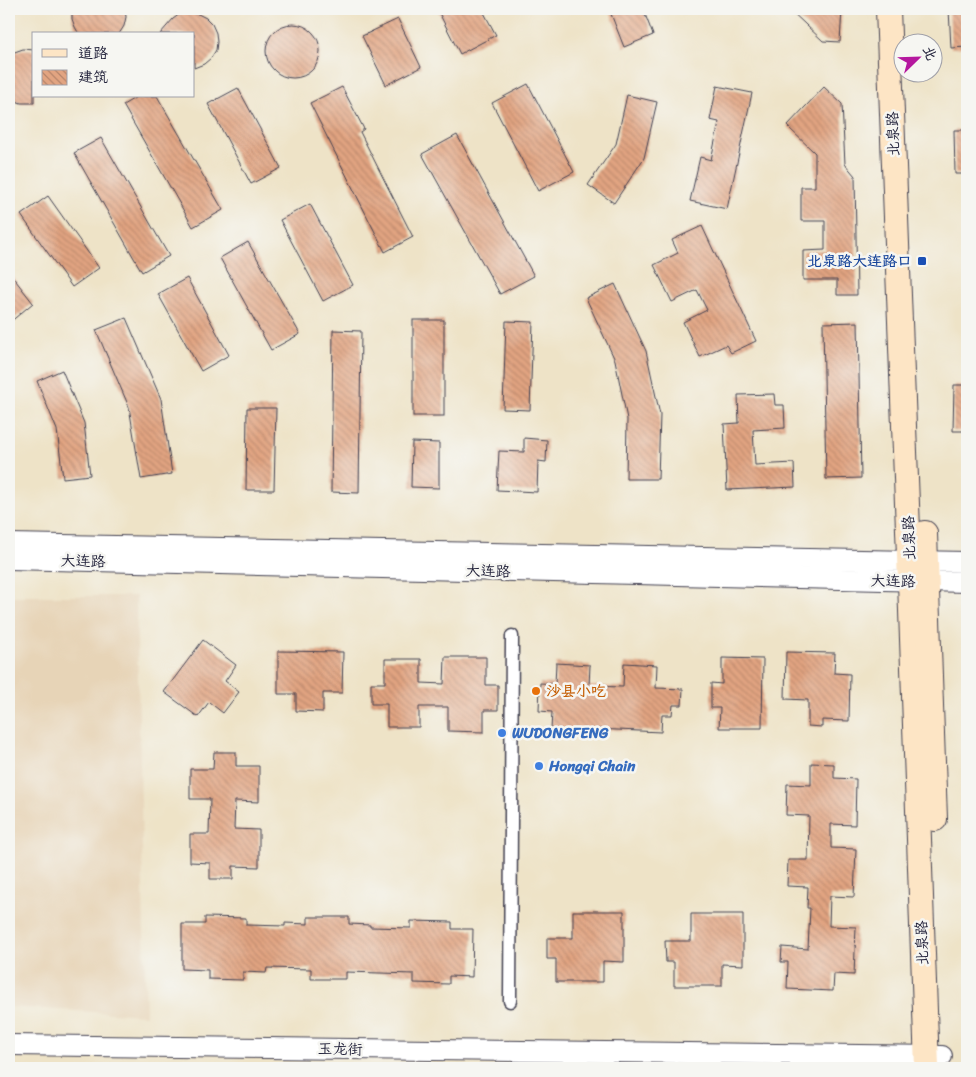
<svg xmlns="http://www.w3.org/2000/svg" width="976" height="1077" font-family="Sriracha,'LXGW WenKai TC',sans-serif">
<defs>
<pattern id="building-back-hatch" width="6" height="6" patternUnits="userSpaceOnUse" patternTransform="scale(1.25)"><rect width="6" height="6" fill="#e2a481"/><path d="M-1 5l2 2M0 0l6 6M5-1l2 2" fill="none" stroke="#b7856b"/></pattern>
</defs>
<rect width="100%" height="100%" fill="#f6f6f2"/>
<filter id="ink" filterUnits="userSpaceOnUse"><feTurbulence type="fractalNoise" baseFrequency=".02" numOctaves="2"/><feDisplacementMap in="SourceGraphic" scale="10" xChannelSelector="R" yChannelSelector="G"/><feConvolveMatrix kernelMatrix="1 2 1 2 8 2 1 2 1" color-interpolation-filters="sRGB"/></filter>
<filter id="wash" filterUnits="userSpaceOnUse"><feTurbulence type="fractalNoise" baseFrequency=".0096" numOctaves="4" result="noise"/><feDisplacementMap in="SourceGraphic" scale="20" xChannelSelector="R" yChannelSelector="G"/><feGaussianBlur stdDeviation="1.12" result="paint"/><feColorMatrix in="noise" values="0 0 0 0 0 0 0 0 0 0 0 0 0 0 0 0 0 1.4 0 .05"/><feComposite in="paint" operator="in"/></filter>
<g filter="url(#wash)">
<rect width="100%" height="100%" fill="#eee3c7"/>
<path fill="#e7d4b7" d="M9,596H136L146,1015L9,1007Z"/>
<g id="blocks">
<g fill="url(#building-back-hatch)">
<path d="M72,9H125L126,17L124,26L119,34H79L75,27L72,19Z"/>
<path d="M437,9H482L496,35L460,54Z"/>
<path d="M609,9H643L653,35L624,47Z"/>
<path d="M789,9H842L840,42L823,41Z"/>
<path d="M949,9H967V47L951,48Z"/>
<path d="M189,13L198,14L206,18L212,24L216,33L217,42L216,50L211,58L204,64L194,68V34H160L173,19L180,14Z"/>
<path d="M398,19L421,67L386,85L362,36Z"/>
<circle cx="293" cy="51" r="27"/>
<path d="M23,49L34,50V103H21L9,98V54Z"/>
<path d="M528,84L574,172L538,191L492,103Z"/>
<path d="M717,86L752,93L727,209L690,201L700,157L711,160L719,122L710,120Z"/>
<path d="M342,87L364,129L360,132L413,237L385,252L310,103Z"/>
<path d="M824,87L842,104L845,164L855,176L857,295H837V280H803V251L825,250V221H801V187H815V153L787,126Z"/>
<path d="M238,88L281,168L251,184L208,104Z"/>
<path d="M627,95L657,102L644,158L614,203L588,185L616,144Z"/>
<path d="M138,96H157L223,210L193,227L123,105Z"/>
<path d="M954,130H967V174H955Z"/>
<path d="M457,135L534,276L500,294L422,154Z"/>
<path d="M101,138L169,256L142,272L74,153Z"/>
<path d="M48,196L99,268L72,287L21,215Z"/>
<path d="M310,204L353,285L323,301L280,220Z"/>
<path d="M702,226L756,341L731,353L726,345L700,357L683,322L707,310L697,290L672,302L654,265L678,253L672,240Z"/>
<path d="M248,242L300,334L271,350L220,258Z"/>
<path d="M9,272L33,303L9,323Z"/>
<path d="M187,278L229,355L201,371L158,294Z"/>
<path d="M615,284L646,351L660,415L658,479H626L627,419L615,360L586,298Z"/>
<path d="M126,318L161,399L172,474L141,479L129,407L96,330Z"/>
<rect x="413" y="320" width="31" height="96"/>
<path d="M506,321L533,322L530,410L503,409Z"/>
<path d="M858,322L861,478L826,479L823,323Z"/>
<path d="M333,330L361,331L359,493L331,492Z"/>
<path d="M62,370L84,423L90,475L63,478L57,430L37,381Z"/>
<path d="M954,385H967V431H953Z"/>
<path d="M774,394L775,405H784L785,428L753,430L755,465L794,463L795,487L727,490L724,424L739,423L738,395Z"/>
<path d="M247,408H276L274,490H246Z"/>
<path d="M524,438L547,440L546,462L538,461L537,492L497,490L499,451L524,452Z"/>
<path d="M412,442L439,443V488L411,487Z"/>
<path d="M203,640L236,665L225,681L239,692L223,713L209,702L198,717L164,692Z"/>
<path d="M278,651L343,652L342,693H323V712L296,711V694H278Z"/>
<path d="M786,652L835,653L834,673L850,674L849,721L822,720V727L808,726V700L785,699Z"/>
<path d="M445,657H486V685H498V710H484V732L448,731V707H419V727H387V704H371V683H385V659H421V683L444,684Z"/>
<path d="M722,658L763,659L762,728H719L720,708H711V683L722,684Z"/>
<path d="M556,663L590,665L589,686L623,687L624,663L657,665L656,688L683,689L682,705H673L672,715H662L661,732L596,729L595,732L551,730L552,712L539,711L540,683L555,684Z"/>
<path d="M214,752H236V766H259V802L235,801L234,829L259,830V867L233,866V879H210V863L190,862V834H209L210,799H190V769H213Z"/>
<path d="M811,763L834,764V778L856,779L855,825L831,824V848L856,849L854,897L830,896L829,926L856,927L854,975L834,974L833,991L787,989L788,962H781L782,947L808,949L810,908H807L808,887L787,886L788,860H808L809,816L786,815L787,784L811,785Z"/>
<path d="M573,911H624V962L603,961V982H556V959H547V938H573Z"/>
<path d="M691,914H743V965L722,964V986H674V962H666L665,941H691Z"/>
<path d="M205,917L246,918V925L285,926V923L308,924V917H349V924L370,925V927L411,928V921L452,922V929H473L472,977L449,976V984L414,983V974L346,972V979H311V969L267,968L266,973L243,972V980L208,979V970L182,969V924H205Z"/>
</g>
</g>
</g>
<g filter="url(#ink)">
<use href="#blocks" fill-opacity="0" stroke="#413f50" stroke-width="1"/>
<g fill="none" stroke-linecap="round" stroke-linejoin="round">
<g stroke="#413f50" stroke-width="15">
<path id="pedestrian" d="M510,1001L512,636"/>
</g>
<g stroke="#413f50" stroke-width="22">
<g id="tertiary">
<path d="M9,544L967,562"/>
<path d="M9,559L967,582"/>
<path d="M9,1045L942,1056"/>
</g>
</g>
<g stroke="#413f50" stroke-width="26">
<g id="secondary">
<path d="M888,9L910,582L927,1068"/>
<path d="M925,533L935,819"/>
</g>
</g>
<use href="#pedestrian" stroke="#fff" stroke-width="12"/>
<use href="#tertiary" stroke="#fff" stroke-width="20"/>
<use href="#secondary" stroke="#fde5c5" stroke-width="24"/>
</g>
</g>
<rect fill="#1a4fb4" stroke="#f6f6f2" stroke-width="2" x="917" y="256" width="10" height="10" rx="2.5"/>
<circle fill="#e8710a" stroke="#f6f6f2" stroke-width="2" cx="536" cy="691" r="5"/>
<g fill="#3f7fe0" stroke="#f6f6f2" stroke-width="2">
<circle cx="502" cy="733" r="5"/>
<circle cx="539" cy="766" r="5"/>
</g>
<g text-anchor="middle" stroke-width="5" stroke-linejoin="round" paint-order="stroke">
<g font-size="15" fill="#22223b" stroke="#f6f6f2">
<text transform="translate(893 134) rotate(-92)" y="5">北泉路</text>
<text transform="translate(909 538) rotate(-92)" y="5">北泉路</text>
<text transform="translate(83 561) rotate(1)" y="5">大连路</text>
<text transform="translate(488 571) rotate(1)" y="5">大连路</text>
<text transform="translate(893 581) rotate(1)" y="5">大连路</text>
<text transform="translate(922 943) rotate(-92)" y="5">北泉路</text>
<text transform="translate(340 1049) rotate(1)" y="5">玉龙街</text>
</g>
<g font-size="15" font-weight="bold" fill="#164399" stroke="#f6f6f2" text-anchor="end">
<text x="912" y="266">北泉路大连路口</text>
</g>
<g font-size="15" font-weight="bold" fill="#c56008" stroke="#f6f6f2" text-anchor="start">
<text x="546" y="696">沙县小吃</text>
</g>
<g font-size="15" font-weight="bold" fill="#366cbe" stroke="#f6f6f2" text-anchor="start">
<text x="512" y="738">WUDONGFENG</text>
<text x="549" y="771">Hongqi Chain</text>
</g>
</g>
<rect width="976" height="1077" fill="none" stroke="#f6f6f2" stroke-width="30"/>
<rect x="32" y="32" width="162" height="65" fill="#f6f6f2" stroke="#a1a1a9"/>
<rect x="42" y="49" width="25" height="8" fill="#fde5c5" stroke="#a1a1a9"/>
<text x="78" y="58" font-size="15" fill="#22223b">道路</text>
<rect x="42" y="70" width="25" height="15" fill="url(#building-back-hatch)" stroke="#a1a1a9"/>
<text x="78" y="82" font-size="15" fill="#22223b">建筑</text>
<g transform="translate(918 58) rotate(67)"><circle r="24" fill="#f6f6f2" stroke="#a1a1a9"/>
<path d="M0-4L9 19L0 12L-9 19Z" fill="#b5179e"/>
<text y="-8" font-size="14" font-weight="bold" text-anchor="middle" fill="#22223b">北</text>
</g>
</svg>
